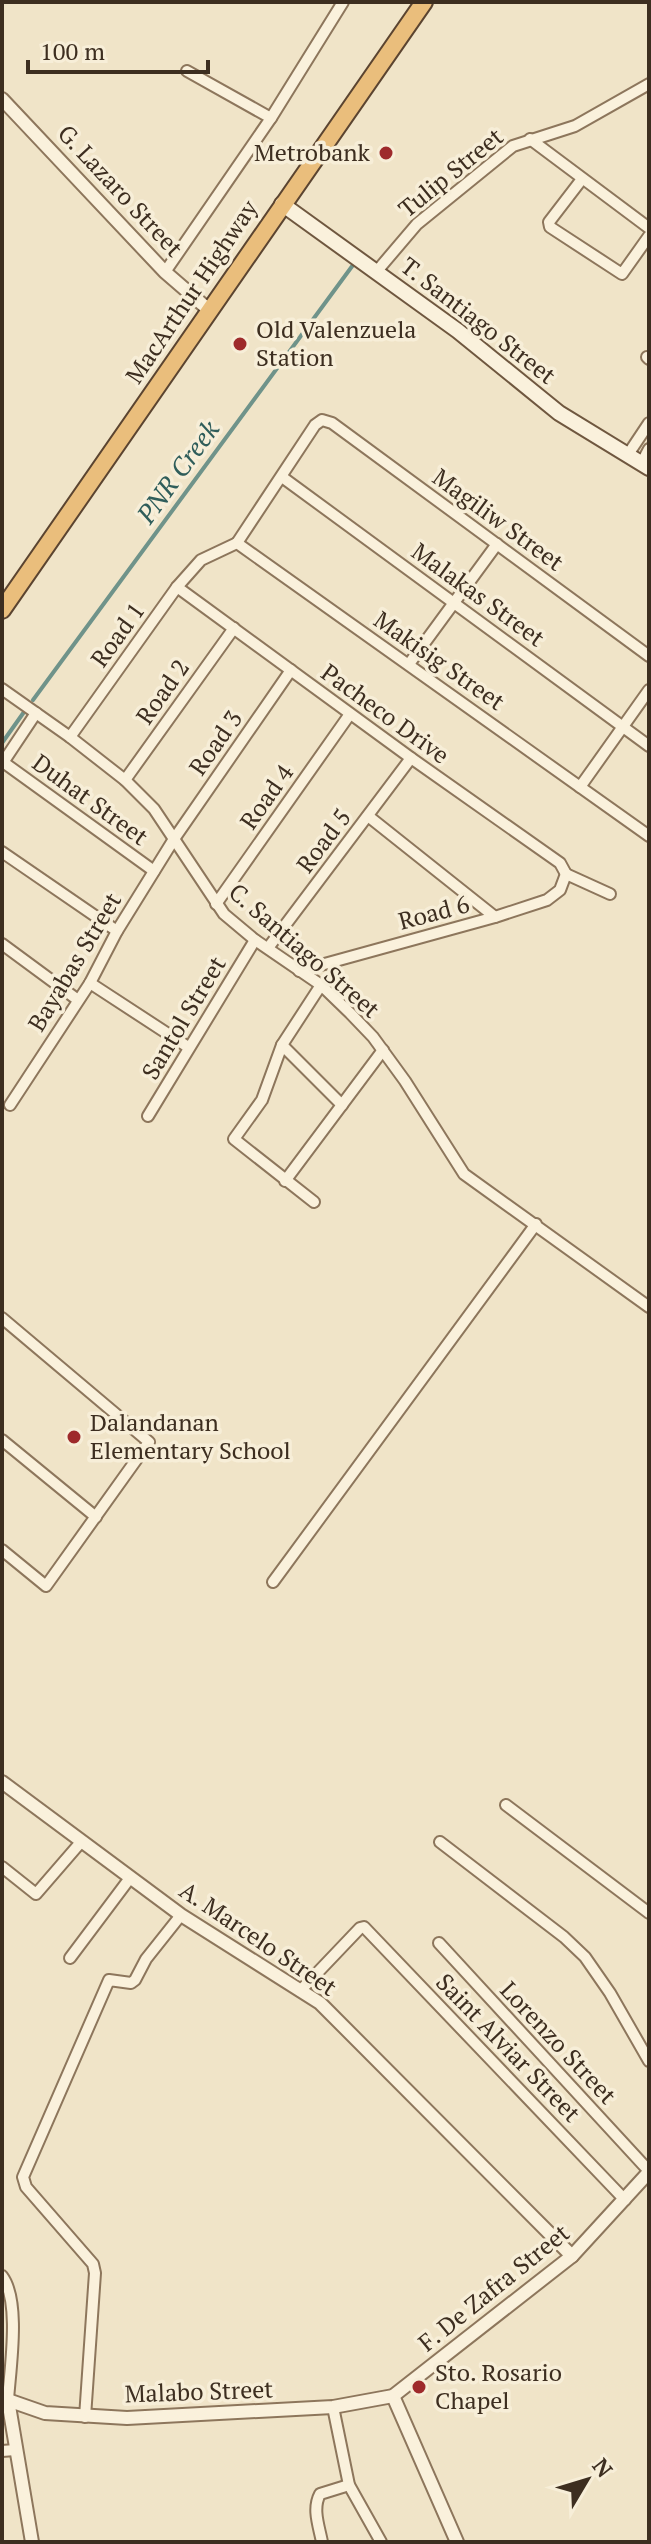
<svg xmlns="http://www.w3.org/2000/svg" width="651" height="2544" font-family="'PT Serif',serif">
<rect width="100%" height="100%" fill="#f0e4c8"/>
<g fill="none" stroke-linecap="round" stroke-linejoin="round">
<g stroke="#6f938a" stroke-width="4">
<path d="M33,700L353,265"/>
<path d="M2,743L24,712"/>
</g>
<g stroke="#8d765c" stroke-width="14">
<g id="minor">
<path d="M187,71L271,118"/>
<path d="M530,139L649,228"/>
<path d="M582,179L549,222L550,227L622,274L649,236"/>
<path d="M377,271L417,224L513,146L575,126L649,84"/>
<path d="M165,272L271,118L343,2"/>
<path d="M647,357L649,359"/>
<path d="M627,456L649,423"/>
<path d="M641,464L649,449"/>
<path d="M282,477L649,746"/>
<path d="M237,543L315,425L322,420L332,423L649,656"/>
<path d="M237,543L649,836"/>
<path d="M177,587L411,758L560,863L566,874"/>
<path d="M409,664L497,544"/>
<path d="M2,689L70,737L125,780L154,809L224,914L255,940L321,985L350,1013L373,1037L405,1081L464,1174L649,1307"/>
<path d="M70,737L177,587L201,560L237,543"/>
<path d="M3,762L154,871"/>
<path d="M2,764L36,713"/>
<path d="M125,780L234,628"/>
<path d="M580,787L649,690"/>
<path d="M368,816L495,917"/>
<path d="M2,852L117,931"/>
<path d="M566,874L610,894"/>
<path d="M216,904L350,714"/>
<path d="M2,944L78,1000"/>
<path d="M268,948L411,758"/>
<path d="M299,971L495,917L547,900L560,890L566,874"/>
<path d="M90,983L188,1047"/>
<path d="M282,1045L342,1105"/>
<path d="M10,1105L90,983L117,931L174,839L291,670"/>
<path d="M148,1116L255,940"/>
<path d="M285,1181L383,1050"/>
<path d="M314,1202L234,1139L262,1100L282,1045L321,985"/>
<path d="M2,1318L149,1442L46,1586L2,1550"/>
<path d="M2,1440L96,1517"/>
<path d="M273,1582L536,1224"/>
<path d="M506,1805L649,1913"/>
<path d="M440,1842L564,1937L585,1957L610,1993L649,2061"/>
<path d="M2,1867L36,1894L81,1842"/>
<path d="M439,1943L649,2171"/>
<path d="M70,1958L130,1878"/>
<path d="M300,1991L360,1928L364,1927L625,2200"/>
<path d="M2,2276C21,2301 10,2369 8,2400"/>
<path d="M333,2407L349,2485L381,2542"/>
<path d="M85,2417L95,2273L93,2264L26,2187L23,2177L109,1980L131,1983L135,1980L146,1959L181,1915"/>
<path d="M2,2451L15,2450"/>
<path d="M322,2542C319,2526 312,2509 320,2494L349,2485"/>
</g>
</g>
<g stroke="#8d765c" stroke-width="16">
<g id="tertiary">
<path d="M2,99L165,272L209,310"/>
<path d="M2,1782L181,1915L320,2003L572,2256"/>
<path d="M393,2396L457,2542"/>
<path d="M2,2398L45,2413L127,2418L333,2407L393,2396L572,2256L649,2172"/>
<path d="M8,2400L32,2542"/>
</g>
</g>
<g stroke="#6f573f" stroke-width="18">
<path id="secondary" d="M282,204L458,331L559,413L649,468"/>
</g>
<g stroke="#5b4430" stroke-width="20">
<path id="trunk" d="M2,610L424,2"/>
</g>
<use href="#minor" stroke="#faf1dc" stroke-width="10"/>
<use href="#tertiary" stroke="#faf1dc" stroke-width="12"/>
<use href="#secondary" stroke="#faf1dc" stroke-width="14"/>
<use href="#trunk" stroke="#eabe7c" stroke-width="16"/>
</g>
<g fill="#9e2a2b" stroke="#f7eed8" stroke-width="3">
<circle cx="386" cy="153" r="8"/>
<circle cx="240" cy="344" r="8"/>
<circle cx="74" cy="1437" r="8"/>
<circle cx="419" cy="2387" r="8"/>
</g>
<g text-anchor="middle" stroke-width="7" stroke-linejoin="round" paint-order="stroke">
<g font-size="24" fill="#3d2e20" stroke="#f7eed8" text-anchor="start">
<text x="370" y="161" text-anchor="end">Metrobank</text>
<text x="256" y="338">Old Valenzuela<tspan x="256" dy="28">Station</tspan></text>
<text x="90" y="1431">Dalandanan<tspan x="90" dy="28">Elementary School</tspan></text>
<text x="435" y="2381">Sto. Rosario<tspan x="435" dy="28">Chapel</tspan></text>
</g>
<g font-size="24" fill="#3d2e20" stroke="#f7eed8">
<text transform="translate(451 173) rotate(-39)" y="8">Tulip Street</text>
<text transform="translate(120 191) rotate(47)" y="8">G. Lazaro Street</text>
<text transform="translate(192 292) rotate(-56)" y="8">MacArthur Highway</text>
<text transform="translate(478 321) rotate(38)" y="8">T. Santiago Street</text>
<text transform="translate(498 520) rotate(36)" y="8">Magiliw Street</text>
<text transform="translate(478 595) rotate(36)" y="8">Malakas Street</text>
<text transform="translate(118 635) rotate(-54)" y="8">Road 1</text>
<text transform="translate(439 661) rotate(35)" y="8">Makisig Street</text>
<text transform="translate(163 692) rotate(-55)" y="8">Road 2</text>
<text transform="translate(385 714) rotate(36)" y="8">Pacheco Drive</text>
<text transform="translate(216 743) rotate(-55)" y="8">Road 3</text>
<text transform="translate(267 797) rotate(-55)" y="8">Road 4</text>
<text transform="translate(90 800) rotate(36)" y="8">Duhat Street</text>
<text transform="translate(324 841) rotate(-53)" y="8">Road 5</text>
<text transform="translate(434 913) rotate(-15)" y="8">Road 6</text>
<text transform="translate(304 951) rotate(41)" y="8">C. Santiago Street</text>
<text transform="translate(75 962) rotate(-59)" y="8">Bayabas Street</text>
<text transform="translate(184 1018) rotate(-59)" y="8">Santol Street</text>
<text transform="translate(258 1939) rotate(34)" y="8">A. Marcelo Street</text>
<text transform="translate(558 2043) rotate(47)" y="8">Lorenzo Street</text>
<text transform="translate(508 2048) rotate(46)" y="8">Saint Alviar Street</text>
<text transform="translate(494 2288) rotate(-39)" y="8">F. De Zafra Street</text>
<text transform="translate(199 2392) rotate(-2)" y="8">Malabo Street</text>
</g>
<g font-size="26" font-style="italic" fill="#2f5d5a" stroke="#f7eed8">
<text transform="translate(178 472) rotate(-54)" y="9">PNR Creek</text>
</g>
</g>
<rect width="651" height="2544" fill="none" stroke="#3d2e20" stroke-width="8"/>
<g transform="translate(587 2480) rotate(52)" stroke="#f7eed8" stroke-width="6" paint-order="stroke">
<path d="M0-6L14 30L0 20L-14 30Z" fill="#3d2e20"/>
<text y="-12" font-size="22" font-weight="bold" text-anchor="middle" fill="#3d2e20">N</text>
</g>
<path d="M28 60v12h180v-12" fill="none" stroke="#3d2e20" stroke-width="4"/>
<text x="40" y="60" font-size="24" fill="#3d2e20" stroke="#f7eed8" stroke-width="6" paint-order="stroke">100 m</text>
</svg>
